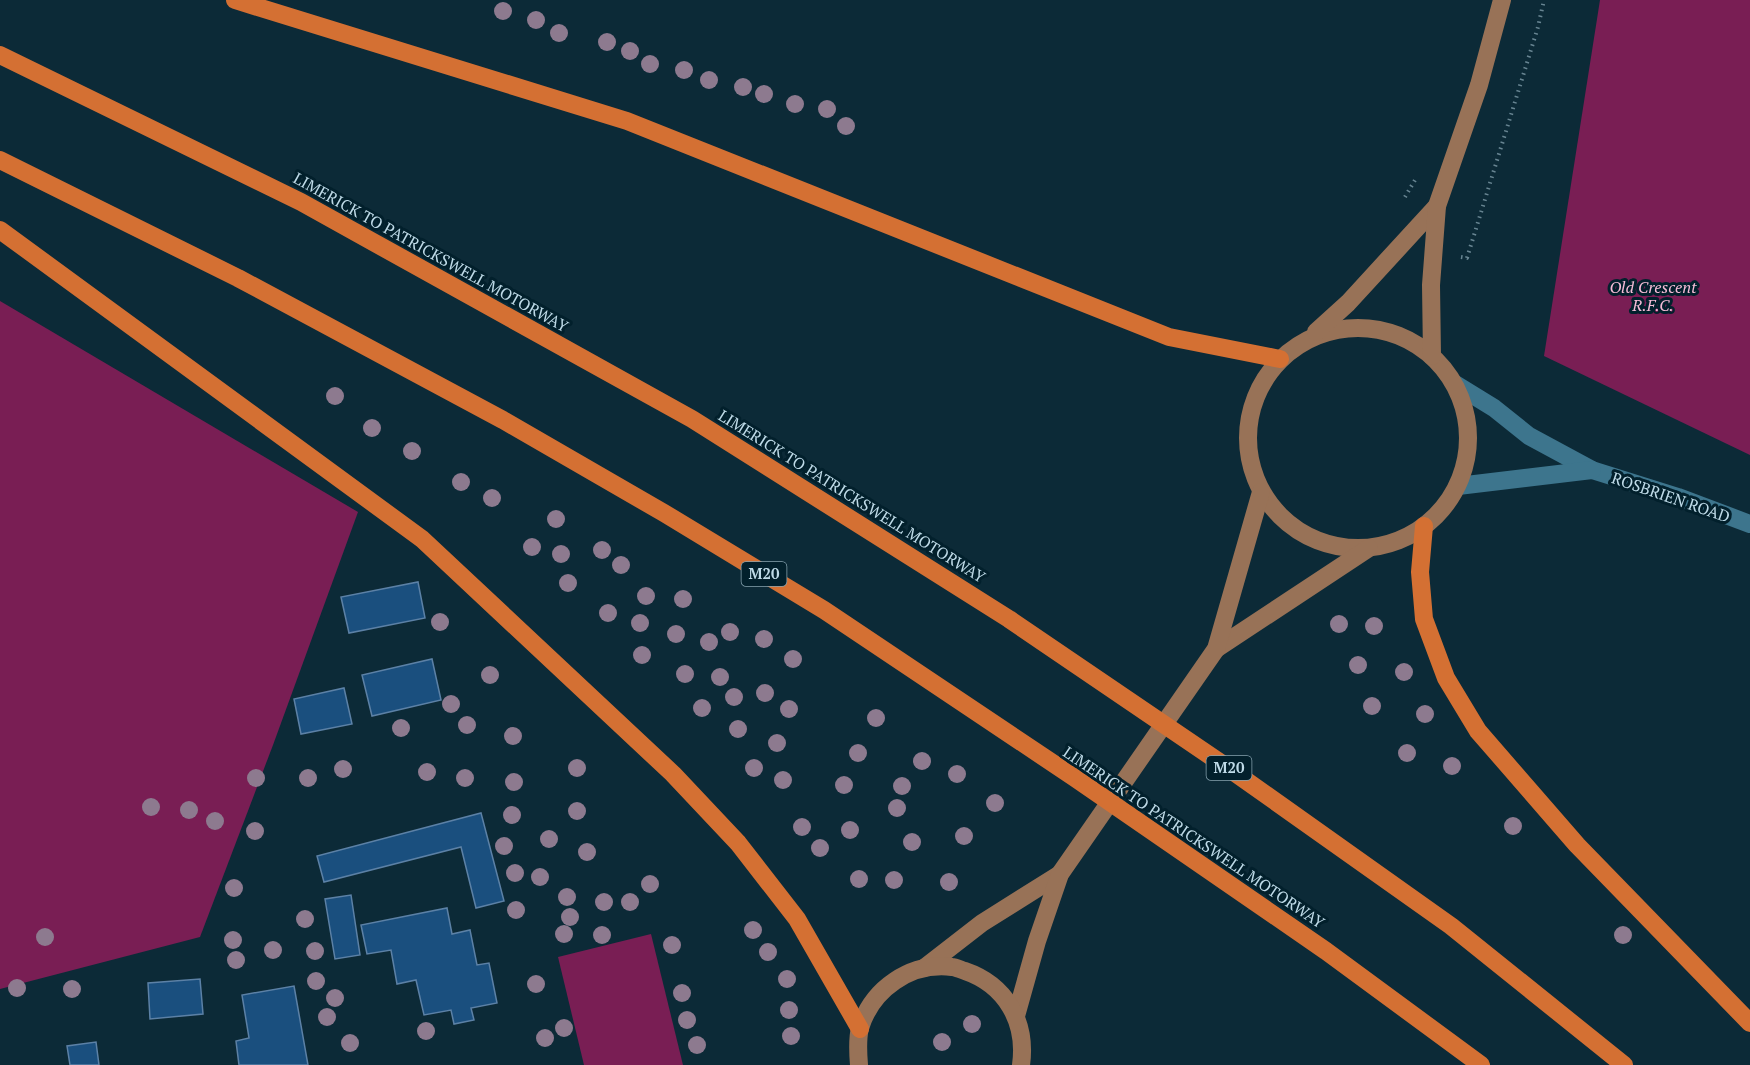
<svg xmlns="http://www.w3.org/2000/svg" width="1750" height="1065" font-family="'PT Serif',serif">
<rect width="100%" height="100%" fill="#0c2a37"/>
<g fill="#791e54">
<path d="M1600,0H1750V455L1544,356Z"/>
<path d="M0,301L358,512L273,745L200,937L0,989Z"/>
<path d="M651,934L683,1065H584L558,957Z"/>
</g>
<g fill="#1a4f7e" stroke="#5c81a6" stroke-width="1.5">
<path d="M418,582L425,618L349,633L341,597Z"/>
<path d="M432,659L441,700L372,716L362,675Z"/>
<path d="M344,688L352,724L301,734L294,699Z"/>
<path d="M481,813L504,901L476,908L461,847L324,882L317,856Z"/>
<path d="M351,895L360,955L335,959L325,899Z"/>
<path d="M447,908L452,934L470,930L477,965L489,963L497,1003L471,1008L474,1020L454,1024L451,1010L424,1015L416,980L397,984L391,950L367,954L361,925Z"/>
<path d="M200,979L203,1014L150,1019L148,983Z"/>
<path d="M294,986L308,1065H239L236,1041L249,1038L242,995Z"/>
<path d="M96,1042L99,1065H70L67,1046Z"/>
</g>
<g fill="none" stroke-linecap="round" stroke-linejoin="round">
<g stroke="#688592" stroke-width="4" stroke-dasharray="1.5 4.5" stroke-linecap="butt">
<path d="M1405,197L1415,180"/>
<path d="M1461,257L1467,258L1538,27L1544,0"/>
</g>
<g stroke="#3d758d" stroke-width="18">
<path d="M1455,384L1494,408L1529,436L1592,470L1678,497L1750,524"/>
<path d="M1458,486L1592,470"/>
</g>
<g stroke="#987257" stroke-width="18">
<circle cx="1358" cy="438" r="110"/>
<path d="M1316,332L1348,303L1437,206"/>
<path d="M1432,356L1431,285L1437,206L1479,85L1502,0"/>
<path d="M1216,649L1369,548"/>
<path d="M924,968L982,923L1060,874"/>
<path d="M1016,1016L1037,941L1060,874L1216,649L1261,492"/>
<path d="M859,1065C858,1053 857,1040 860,1028C872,989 910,962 952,967C956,967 961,970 965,971C1006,985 1027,1022 1021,1065"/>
</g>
<g stroke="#d47033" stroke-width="18">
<path d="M235,0L627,121L1169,337L1280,359"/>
<path d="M0,55L301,202L692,419L1009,619L1231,770L1451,926L1624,1065"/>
<path d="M0,160L238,278L503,420L664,513L824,610L1075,778L1326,951L1481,1065"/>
<path d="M0,230L422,539L673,774L738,843L797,919L860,1029"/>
<path d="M1424,526L1420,572L1424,619L1446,678L1478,731L1577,845L1750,1023"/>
</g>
</g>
<g fill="#8d7a8f">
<circle cx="503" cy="11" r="9"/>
<circle cx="536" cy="20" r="9"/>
<circle cx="559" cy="33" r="9"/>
<circle cx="607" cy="42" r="9"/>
<circle cx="630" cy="51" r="9"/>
<circle cx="650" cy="64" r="9"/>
<circle cx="684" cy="70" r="9"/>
<circle cx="709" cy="80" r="9"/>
<circle cx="743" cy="87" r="9"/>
<circle cx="764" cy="94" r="9"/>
<circle cx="795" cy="104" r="9"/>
<circle cx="827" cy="109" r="9"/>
<circle cx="846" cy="126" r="9"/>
<circle cx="335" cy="396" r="9"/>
<circle cx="372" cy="428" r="9"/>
<circle cx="412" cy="451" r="9"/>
<circle cx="461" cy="482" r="9"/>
<circle cx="492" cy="498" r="9"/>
<circle cx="556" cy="519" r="9"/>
<circle cx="532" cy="547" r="9"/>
<circle cx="602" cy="550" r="9"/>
<circle cx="561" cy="554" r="9"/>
<circle cx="621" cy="565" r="9"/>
<circle cx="568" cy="583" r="9"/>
<circle cx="646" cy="596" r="9"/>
<circle cx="683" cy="599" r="9"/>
<circle cx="608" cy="613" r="9"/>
<circle cx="440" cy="622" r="9"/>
<circle cx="640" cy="623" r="9"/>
<circle cx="1339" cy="624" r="9"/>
<circle cx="1374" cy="626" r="9"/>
<circle cx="730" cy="632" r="9"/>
<circle cx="676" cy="634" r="9"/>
<circle cx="764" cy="639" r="9"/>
<circle cx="709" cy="642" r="9"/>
<circle cx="642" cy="655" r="9"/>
<circle cx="793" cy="659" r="9"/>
<circle cx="1358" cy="665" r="9"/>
<circle cx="1404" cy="672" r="9"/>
<circle cx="685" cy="674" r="9"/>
<circle cx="490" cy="675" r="9"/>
<circle cx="720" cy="677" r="9"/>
<circle cx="765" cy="693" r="9"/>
<circle cx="734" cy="697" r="9"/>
<circle cx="451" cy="704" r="9"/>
<circle cx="1372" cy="706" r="9"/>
<circle cx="702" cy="708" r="9"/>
<circle cx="789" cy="709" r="9"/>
<circle cx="1425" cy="714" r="9"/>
<circle cx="876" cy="718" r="9"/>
<circle cx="467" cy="725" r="9"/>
<circle cx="401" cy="728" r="9"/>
<circle cx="738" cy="729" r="9"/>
<circle cx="513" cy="736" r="9"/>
<circle cx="777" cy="743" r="9"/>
<circle cx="858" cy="753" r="9"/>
<circle cx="1407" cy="753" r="9"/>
<circle cx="922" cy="761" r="9"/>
<circle cx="1452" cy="766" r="9"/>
<circle cx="577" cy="768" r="9"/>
<circle cx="754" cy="768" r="9"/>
<circle cx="343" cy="769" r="9"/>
<circle cx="427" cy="772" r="9"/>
<circle cx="957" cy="774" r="9"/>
<circle cx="256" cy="778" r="9"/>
<circle cx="308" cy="778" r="9"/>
<circle cx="465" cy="778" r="9"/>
<circle cx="783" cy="780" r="9"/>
<circle cx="514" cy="782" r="9"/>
<circle cx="844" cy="785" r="9"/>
<circle cx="902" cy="786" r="9"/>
<circle cx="995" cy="803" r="9"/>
<circle cx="151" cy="807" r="9"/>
<circle cx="897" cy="808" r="9"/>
<circle cx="189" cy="810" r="9"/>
<circle cx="577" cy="811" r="9"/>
<circle cx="512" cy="815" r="9"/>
<circle cx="215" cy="821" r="9"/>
<circle cx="1513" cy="826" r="9"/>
<circle cx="802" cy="827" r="9"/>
<circle cx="850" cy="830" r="9"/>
<circle cx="255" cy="831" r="9"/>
<circle cx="964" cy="836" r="9"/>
<circle cx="549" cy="839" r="9"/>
<circle cx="912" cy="842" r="9"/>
<circle cx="504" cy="846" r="9"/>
<circle cx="820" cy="848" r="9"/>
<circle cx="587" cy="852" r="9"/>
<circle cx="515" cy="873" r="9"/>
<circle cx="540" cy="877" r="9"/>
<circle cx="859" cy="879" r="9"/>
<circle cx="894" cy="880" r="9"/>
<circle cx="949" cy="882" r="9"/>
<circle cx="650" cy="884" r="9"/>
<circle cx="234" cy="888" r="9"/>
<circle cx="567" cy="897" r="9"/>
<circle cx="604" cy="902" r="9"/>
<circle cx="630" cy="902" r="9"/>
<circle cx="516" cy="910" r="9"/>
<circle cx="570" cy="917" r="9"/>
<circle cx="305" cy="919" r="9"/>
<circle cx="753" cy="930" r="9"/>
<circle cx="564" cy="934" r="9"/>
<circle cx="602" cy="935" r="9"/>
<circle cx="1623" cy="935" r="9"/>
<circle cx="45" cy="937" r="9"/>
<circle cx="233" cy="940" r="9"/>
<circle cx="672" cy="945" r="9"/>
<circle cx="273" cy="950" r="9"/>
<circle cx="315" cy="951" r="9"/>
<circle cx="768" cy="952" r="9"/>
<circle cx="236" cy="960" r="9"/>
<circle cx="787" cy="979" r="9"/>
<circle cx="316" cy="981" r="9"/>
<circle cx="536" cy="984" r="9"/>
<circle cx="17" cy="988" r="9"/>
<circle cx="72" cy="989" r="9"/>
<circle cx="682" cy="993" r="9"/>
<circle cx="335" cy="998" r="9"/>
<circle cx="789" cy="1010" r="9"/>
<circle cx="327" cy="1017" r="9"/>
<circle cx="687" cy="1020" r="9"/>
<circle cx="972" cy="1024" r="9"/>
<circle cx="564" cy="1028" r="9"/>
<circle cx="426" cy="1031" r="9"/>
<circle cx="791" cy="1036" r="9"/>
<circle cx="545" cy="1038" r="9"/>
<circle cx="942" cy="1042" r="9"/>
<circle cx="350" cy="1043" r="9"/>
<circle cx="697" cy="1045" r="9"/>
</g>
<g text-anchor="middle" stroke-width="6" stroke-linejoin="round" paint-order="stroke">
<g fill="#02202c" stroke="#86a2af" stroke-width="1.5">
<rect x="741.5" y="562" width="45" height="24" rx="4.5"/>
<rect x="1206.5" y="756" width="45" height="24" rx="4.5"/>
</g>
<g font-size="15" font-weight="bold" fill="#bedae7">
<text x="764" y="579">M20</text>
<text x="1229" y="773">M20</text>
</g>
<g font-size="16" fill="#bedae7" stroke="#02202c">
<text transform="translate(431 252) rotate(29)" y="6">LIMERICK TO PATRICKSWELL MOTORWAY</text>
<text transform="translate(852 496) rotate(32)" y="6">LIMERICK TO PATRICKSWELL MOTORWAY</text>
<text transform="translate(1671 497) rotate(19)" y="6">ROSBRIEN ROAD</text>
<text transform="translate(1194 837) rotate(34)" y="6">LIMERICK TO PATRICKSWELL MOTORWAY</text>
</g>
<g font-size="16" font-style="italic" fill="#f6bcd7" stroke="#02202c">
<text x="1653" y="293">Old Crescent<tspan x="1653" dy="18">R.F.C.</tspan></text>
</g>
</g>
</svg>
